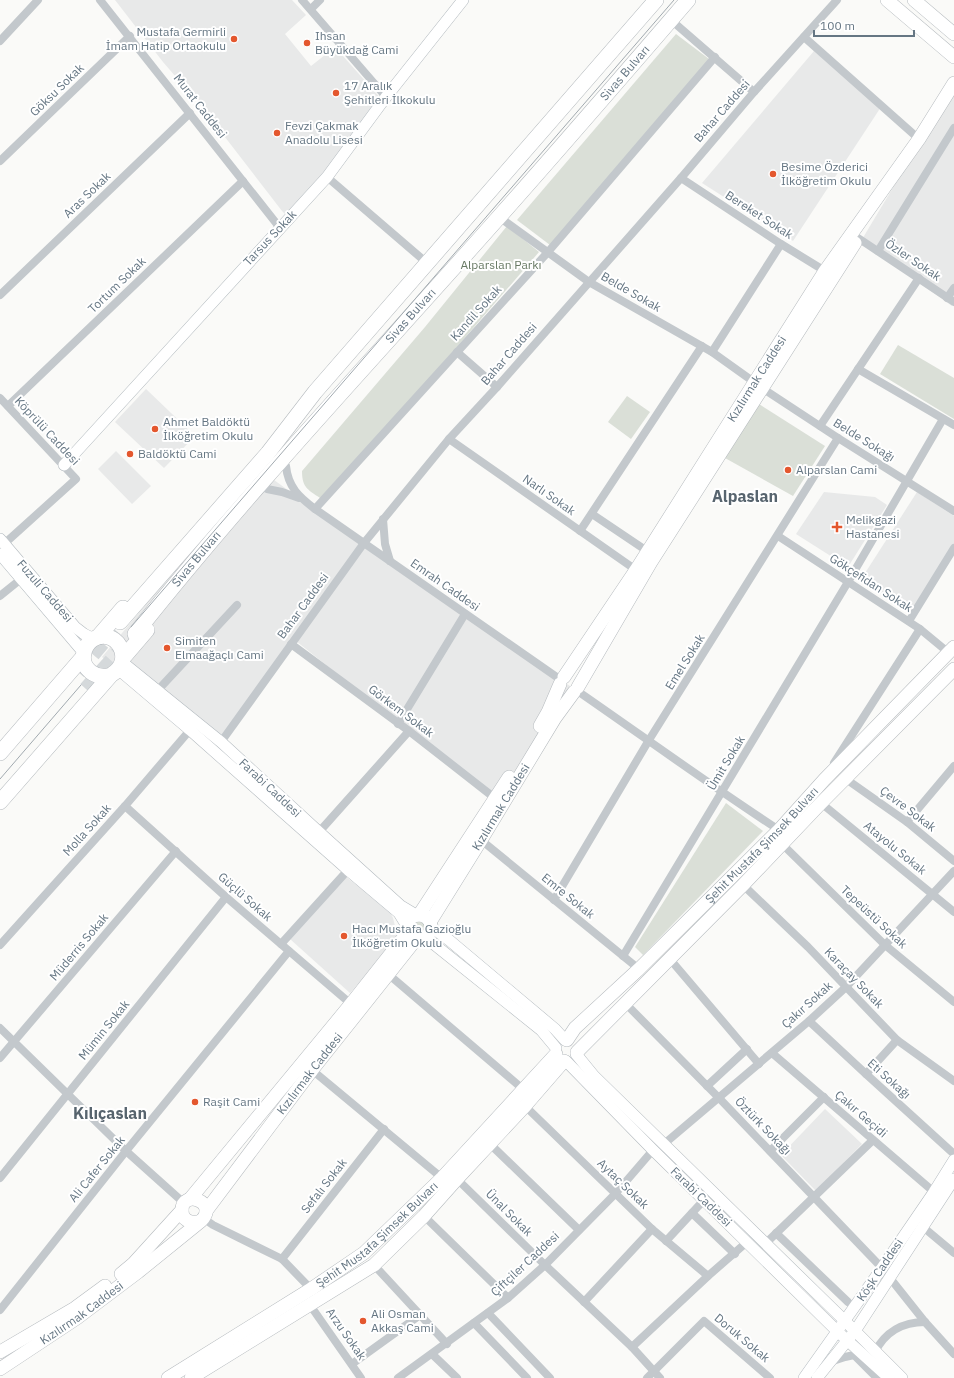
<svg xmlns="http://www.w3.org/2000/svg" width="954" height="1378" font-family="'IBM Plex Sans',sans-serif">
<rect width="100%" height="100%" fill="#fafaf8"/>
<g fill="#e8e9e9">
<path d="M115,0H292L306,15L285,34L311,66L335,47L383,101L291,214H285L282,211L201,106L163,62Z"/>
<path d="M814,51L881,107L793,241L702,183Z"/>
<path d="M954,86V303L952,306L861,241Z"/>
<path d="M146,389L195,436L164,468L115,422Z"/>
<path d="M116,451L151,486L132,504L98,469Z"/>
<path d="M259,469L366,547L570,686L499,803L296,641L213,752L102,657Z"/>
<path d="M824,492L875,497L887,505L848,567L796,534Z"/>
<path d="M917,492L954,516V547L912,613L860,581Z"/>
<path d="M346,877L389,910L393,918L397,934L396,940L350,993L290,939Z"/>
<path d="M825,1109L862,1144L816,1191L781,1155Z"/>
</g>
<g fill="#dadfd7">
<path d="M676,34L709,59L550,245L517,220Z"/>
<path d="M507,226L539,252L406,406L323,500C309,490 302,489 302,471L425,327Z"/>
<path d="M898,345L954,378V419L880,374Z"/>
<path d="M627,396L650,412L631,439L608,422Z"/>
<path d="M759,404L825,446L793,496L725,458Z"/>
<path d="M726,803L763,831L643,955L635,947Z"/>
<circle cx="419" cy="927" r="6"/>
</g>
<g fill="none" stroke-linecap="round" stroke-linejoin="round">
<g stroke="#d5d9db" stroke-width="15" stroke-dasharray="15 8" stroke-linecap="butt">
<path d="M78,672L114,629"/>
<path d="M86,689L128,642"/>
</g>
<g stroke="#b3babf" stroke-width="12">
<g id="secondary">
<path d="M64,465L327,177L386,97L463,0"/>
<path d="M0,539L75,627L84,634L94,639"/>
<path d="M0,554L84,653"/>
<path d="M122,662L221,742L319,832L401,906L416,915"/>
<path d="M118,669L190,730L348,870L399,913L407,926"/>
<path d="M430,926L449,940L555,1029L565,1040"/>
<path d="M425,937L541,1030L556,1048"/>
<path d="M576,1054L594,1076L845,1321L902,1378"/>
<path d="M566,1061L653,1150L838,1332L889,1378"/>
<path d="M804,1378L882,1268L934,1192L954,1160"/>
<path d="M817,1378L855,1331L954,1179"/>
</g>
</g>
<g stroke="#b5babe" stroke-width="14">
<g id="primary">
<path d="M887,0L954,57"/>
<path d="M914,0L954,34"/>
<path id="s1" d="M564,677L636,570L825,271L919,139L954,83"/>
<path d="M578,687L651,562L855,243"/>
<path d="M540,726L548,712L560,684"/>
<path d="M419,915L509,777"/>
<circle cx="419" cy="927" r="12"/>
<path id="s2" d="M430,922L481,840L555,718L574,692"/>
<path id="s3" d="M567,1040L575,1028L639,969L779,830L824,780L954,647"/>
<path d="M577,1052L743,885L821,803L954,669"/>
<path d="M190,1199L351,1004L408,932"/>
<path id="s4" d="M206,1211L312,1070L417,938"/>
<path d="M121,1274L133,1264L182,1210"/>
<path d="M0,1352L75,1308L105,1286"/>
<path id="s5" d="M0,1369L77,1318L138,1272L201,1221C220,1202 181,1188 182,1211C182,1220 190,1223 197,1222"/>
<path id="s6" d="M168,1378L311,1289L364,1253L442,1178L556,1054"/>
<path d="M191,1378L374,1265L424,1216L457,1179L525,1106L564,1061"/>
</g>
</g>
<g stroke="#b4b9bd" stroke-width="16">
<g id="highway">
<path d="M120,622L268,453L315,392L656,0"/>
<path id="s7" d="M135,634C250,489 377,355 499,217C563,145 625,73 688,0"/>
<path d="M98,637L123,608"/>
<path d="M123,658L147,630"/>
<path d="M0,753L83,657"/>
<path d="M0,802L111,675C137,660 115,625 92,640C88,643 85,647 84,653C80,669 97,680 111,675"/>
</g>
</g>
<g stroke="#c3c8cc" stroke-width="8">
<path d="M100,0L280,228"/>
<path d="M302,0L386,97"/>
<path d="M311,9L320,0"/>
<path d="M671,20L754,92"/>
<path d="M804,37L919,139"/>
<path d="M0,41L38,0"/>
<path d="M0,161L130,36"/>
<path d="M327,177L427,263"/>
<path d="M681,178L781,244L825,271"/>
<path d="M499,217L589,282L712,352L754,382"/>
<path d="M858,238L954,302"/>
<path d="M878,251L954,128"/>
<path d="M0,295L190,113"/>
<path d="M947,298L954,288"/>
<path d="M457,352L497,387"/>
<path d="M712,352L781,244"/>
<path d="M858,369L954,425"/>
<path d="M762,388L838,438L954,511"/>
<path d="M0,398L76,479L4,544"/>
<path d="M8,406L243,181"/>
<path d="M820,426L919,278"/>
<path d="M449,439L636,570"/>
<path d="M286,466C288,487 299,497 315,509L561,680"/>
<path d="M267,489L282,492L299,498"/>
<path d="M315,509L548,252L715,57"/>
<path d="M592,514L647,551"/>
<path d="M383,519L385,544L390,561"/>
<path d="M580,531L702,346"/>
<path d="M778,536L920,629L949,653"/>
<path d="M0,596L21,579"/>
<path d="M909,621L954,548"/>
<path d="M291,644L409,731L496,799"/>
<path d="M158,690L237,605"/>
<path d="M576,690C644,737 710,785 779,830"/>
<path d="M398,724L465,614"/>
<path d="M221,742L364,543L449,439L497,387L681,178L754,92L837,0"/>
<path d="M834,763L920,629"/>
<path d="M846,779L907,822L954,861"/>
<path d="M821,803L954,912"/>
<path d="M125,806L226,897L351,1004"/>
<path d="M907,822L954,766"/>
<path d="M319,832L409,731"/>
<path d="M481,840L639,969"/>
<path d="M782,844L885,945L954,1002"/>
<path d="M743,885L808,947L897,1040L954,1081"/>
<path d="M554,900L649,740L838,438"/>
<path d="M281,944L348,870"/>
<path d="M0,945L125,806L190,730"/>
<path d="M623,956L848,582L943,419"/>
<path d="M669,958L759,1064"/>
<path d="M388,974L524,1090"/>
<path d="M625,1003L719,1098L882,1268"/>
<path d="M809,1021L866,1074L954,1154"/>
<path d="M0,1028L126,1151L184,1203"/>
<path d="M772,1053L934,1192"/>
<path d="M0,1058L176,851"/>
<path d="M312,1070L442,1178"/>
<path d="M866,1074L897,1040"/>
<path d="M707,1086L747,1049"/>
<path d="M525,1106L652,1229L708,1276"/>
<path d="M490,1144L579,1230"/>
<path d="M664,1144L809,1021L846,987L954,871"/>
<path d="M770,1151L824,1097"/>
<path d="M0,1178L226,897"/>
<path d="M457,1179L545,1265L632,1347L660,1378"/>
<path d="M692,1213L735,1254"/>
<path d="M424,1216L508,1298"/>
<path d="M203,1218L213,1225L282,1259L311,1289"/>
<path d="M923,1227L954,1253"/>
<path d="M776,1233L848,1302"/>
<path d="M666,1241L704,1200"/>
<path d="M766,1243L873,1140"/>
<path d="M282,1259L384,1129"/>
<path d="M374,1265L447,1344"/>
<path d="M890,1278L925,1322L954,1354"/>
<path d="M584,1302L652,1229"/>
<path d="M310,1305L361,1378"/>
<path d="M0,1310L126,1151L289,951"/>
<path d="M488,1313L550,1378"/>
<path d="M474,1323L527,1378"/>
<path d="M632,1347L708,1276L747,1242"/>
<path d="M875,1352C885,1332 903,1322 925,1322"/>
<path d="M432,1354L457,1378"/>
<path d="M854,1355L877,1378"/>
<path d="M830,1362L845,1357L863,1353"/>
<path d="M352,1364L420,1315"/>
<path d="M398,1378L508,1298L545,1265L616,1193L653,1150"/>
<path d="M647,1378L704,1321L770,1378"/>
</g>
<use href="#secondary" stroke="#fff" stroke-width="11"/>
<use href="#primary" stroke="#fff" stroke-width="13"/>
<use href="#highway" stroke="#fff" stroke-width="15"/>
<g stroke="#a2aab0" stroke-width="1">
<path d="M131,627L674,0"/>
<path d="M0,779L81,685"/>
</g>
</g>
<g fill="#e4572e" stroke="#fff" stroke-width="1.5">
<circle cx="234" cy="39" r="4"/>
<circle cx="307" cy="43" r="4"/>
<circle cx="336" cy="93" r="4"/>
<circle cx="277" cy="133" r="4"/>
<circle cx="773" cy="174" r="4"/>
<circle cx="155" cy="429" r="4"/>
<circle cx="130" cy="454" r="4"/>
<circle cx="788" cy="470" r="4"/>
<path d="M835 521h4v4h4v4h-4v4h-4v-4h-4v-4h4z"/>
<circle cx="167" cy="648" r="4"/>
<circle cx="344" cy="936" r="4"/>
<circle cx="195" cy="1102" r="4"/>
<circle cx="363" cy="1321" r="4"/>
</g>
<g text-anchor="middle" stroke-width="4" stroke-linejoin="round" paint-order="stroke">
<g font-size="12" fill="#657683" stroke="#fff" text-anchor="start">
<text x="226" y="36" text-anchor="end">Mustafa Germirli<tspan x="226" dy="14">İmam Hatip Ortaokulu</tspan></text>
<text x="315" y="40">Ihsan<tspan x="315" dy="14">Büyükdağ Cami</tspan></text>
<text x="344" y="90">17 Aralık<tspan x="344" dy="14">Şehitleri İlkokulu</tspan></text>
<text x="285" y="130">Fevzi Çakmak<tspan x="285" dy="14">Anadolu Lisesi</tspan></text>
<text x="781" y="171">Besime Özderici<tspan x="781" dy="14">İlköğretim Okulu</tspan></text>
<text x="163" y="426">Ahmet Baldöktü<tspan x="163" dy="14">İlköğretim Okulu</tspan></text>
<text x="138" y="458">Baldöktü Cami</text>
<text x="796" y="474">Alparslan Cami</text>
<text x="846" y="524">Melikgazi<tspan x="846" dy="14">Hastanesi</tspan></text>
<text x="175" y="645">Simiten<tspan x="175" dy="14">Elmaağaçlı Cami</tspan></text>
<text x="352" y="933">Hacı Mustafa Gazioğlu<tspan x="352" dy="14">İlköğretim Okulu</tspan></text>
<text x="203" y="1106">Raşit Cami</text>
<text x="371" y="1318">Ali Osman<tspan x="371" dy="14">Akkaş Cami</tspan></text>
</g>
<g font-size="12" fill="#657683" stroke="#fff">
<text dy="4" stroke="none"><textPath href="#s7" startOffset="745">Sivas Bulvarı</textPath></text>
<text transform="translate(57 90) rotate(-44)" y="4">Göksu Sokak</text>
<text transform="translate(200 106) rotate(52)" y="4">Murat Caddesi</text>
<text transform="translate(722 111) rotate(-49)" y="4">Bahar Caddesi</text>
<text transform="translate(87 195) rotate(-44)" y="4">Aras Sokak</text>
<text transform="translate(759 215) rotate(33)" y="4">Bereket Sokak</text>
<text transform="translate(270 238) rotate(-47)" y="4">Tarsus Sokak</text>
<text transform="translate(913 260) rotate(34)" y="4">Özler Sokak</text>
<text transform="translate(117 285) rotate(-44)" y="4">Tortum Sokak</text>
<text transform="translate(631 292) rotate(30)" y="4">Belde Sokak</text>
<text transform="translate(476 313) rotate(-48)" y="4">Kandil Sokak</text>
<text dy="4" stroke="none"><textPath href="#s7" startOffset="421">Sivas Bulvarı</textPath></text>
<text transform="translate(509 354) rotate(-49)" y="4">Bahar Caddesi</text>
<text dy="4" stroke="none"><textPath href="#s1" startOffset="355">Kızılırmak Caddesi</textPath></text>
<text transform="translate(47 431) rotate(47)" y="4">Köprülü Caddesi</text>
<text transform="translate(864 440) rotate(32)" y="4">Belde Sokağı</text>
<text transform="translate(549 495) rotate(35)" y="4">Narlı Sokak</text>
<text dy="4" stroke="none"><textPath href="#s7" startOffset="97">Sivas Bulvarı</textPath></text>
<text transform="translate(871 583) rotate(33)" y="4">Gökçefidan Sokak</text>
<text transform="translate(445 585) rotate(35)" y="4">Emrah Caddesi</text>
<text transform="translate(45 591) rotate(49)" y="4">Fuzuli Caddesi</text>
<text transform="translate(303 606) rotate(-54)" y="4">Bahar Caddesi</text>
<text transform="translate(685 662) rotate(-58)" y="4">Emel Sokak</text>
<text transform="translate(401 711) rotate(37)" y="4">Görkem Sokak</text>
<text transform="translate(726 763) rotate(-59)" y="4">Ümit Sokak</text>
<text transform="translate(270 788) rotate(43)" y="4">Farabi Caddesi</text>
<text dy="4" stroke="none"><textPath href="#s2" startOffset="135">Kızılırmak Caddesi</textPath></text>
<text transform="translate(908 809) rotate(37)" y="4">Çevre Sokak</text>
<text transform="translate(87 830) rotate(-48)" y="4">Molla Sokak</text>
<text dy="4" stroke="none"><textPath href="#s3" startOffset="276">Şehit Mustafa Şimsek Bulvarı</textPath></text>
<text transform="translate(895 848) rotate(39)" y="4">Atayolu Sokak</text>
<text transform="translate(568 896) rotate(39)" y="4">Emre Sokak</text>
<text transform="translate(245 897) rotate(41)" y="4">Güçlü Sokak</text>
<text transform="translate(874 917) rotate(43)" y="4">Tepeüstü Sokak</text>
<text transform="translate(79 947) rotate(-50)" y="4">Müderris Sokak</text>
<text transform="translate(854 978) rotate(46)" y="4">Karaçay Sokak</text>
<text transform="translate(807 1005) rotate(-42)" y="4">Çakır Sokak</text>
<text transform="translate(104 1030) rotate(-51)" y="4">Mümin Sokak</text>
<text dy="4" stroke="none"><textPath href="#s4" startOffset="172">Kızılırmak Caddesi</textPath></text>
<text transform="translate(889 1079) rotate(42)" y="4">Eti Sokağı</text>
<text transform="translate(861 1114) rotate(41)" y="4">Çakır Geçidi</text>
<text transform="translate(763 1126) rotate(46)" y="4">Öztürk Sokağı</text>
<text transform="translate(97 1169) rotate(-51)" y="4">Ali Cafer Sokak</text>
<text transform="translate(623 1184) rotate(44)" y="4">Aytaç Sokak</text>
<text transform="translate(324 1186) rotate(-52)" y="4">Sefalı Sokak</text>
<text transform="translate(701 1197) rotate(44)" y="4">Farabi Caddesi</text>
<text transform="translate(509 1213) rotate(45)" y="4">Ünal Sokak</text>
<text dy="4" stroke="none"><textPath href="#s6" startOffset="254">Şehit Mustafa Şimsek Bulvarı</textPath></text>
<text transform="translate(525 1264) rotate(-43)" y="4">Çiftçiler Caddesi</text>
<text transform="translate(880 1270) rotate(-56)" y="4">Köşk Caddesi</text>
<text dy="4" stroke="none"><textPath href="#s5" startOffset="99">Kızılırmak Caddesi</textPath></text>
<text transform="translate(346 1334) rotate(55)" y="4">Arzu Sokak</text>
<text transform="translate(742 1338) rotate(40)" y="4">Doruk Sokak</text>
</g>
<g font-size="12" fill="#687a64" stroke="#fff">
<text x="501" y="269">Alparslan Parkı</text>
</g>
<g font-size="16" font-weight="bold" fill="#57646e" stroke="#fff">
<text x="745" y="502">Alpaslan</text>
<text x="110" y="1119">Kılıçaslan</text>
</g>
</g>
<path d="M814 30v6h100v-6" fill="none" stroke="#657683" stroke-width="2"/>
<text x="820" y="30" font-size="12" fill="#657683" stroke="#ffffff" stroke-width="3" paint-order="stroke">100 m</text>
</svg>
